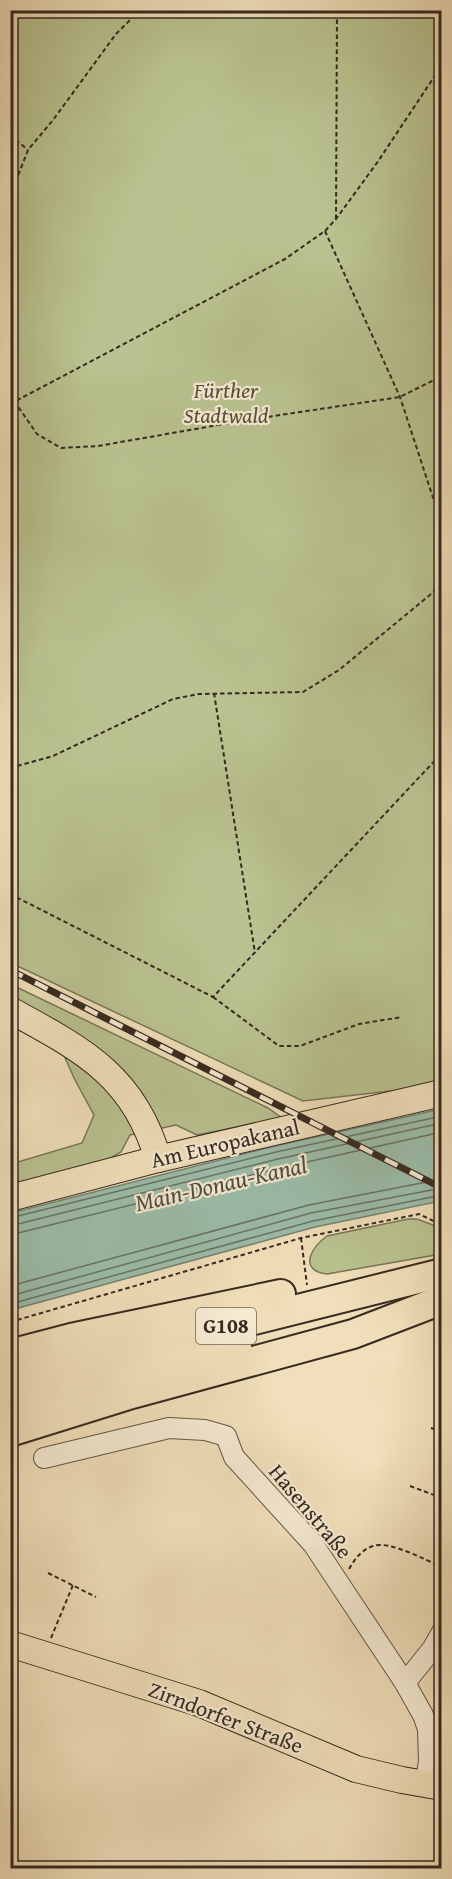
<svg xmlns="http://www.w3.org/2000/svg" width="452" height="1879" font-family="'Gentium Book Plus',serif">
<rect width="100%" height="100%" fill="#f0dfba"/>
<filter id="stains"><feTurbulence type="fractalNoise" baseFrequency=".00333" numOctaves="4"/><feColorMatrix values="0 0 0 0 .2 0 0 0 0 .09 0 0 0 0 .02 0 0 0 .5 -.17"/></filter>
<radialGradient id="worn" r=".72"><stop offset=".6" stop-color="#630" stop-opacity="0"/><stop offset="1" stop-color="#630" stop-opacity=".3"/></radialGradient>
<g fill="#b9c290" stroke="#787658" stroke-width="1.5">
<path d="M11,11H441V1085L406,1094L399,1090L303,1101L11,963Z"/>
<path d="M10,984L268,1108L282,1118L197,1135L176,1125L130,1135L121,1152L100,1164L11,1190V1164L82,1143L94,1115L75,1080L48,1020L11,999Z"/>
<path d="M408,1219H417L441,1228V1254L327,1274C298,1271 311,1247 327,1236Z"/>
</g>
<path fill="#9bbdaa" stroke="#738273" stroke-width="1.5" d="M441,1109V1201L315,1227L11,1310V1213L275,1146Z"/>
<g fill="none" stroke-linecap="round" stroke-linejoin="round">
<g stroke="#697365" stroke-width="1.5">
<path d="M10,1218L276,1152L442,1116"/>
<path d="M10,1226L278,1159L442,1123"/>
<path d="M10,1235L280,1168L442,1132"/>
<path d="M10,1286L309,1205L442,1179"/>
<path d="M10,1296L311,1213L442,1188"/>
<path d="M10,1304L313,1221L442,1195"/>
</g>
<g stroke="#655646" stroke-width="22">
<g id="minor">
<path d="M44,1458L169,1428L205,1430L226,1436L234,1457L313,1544L405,1683L423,1715L428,1729L429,1762L425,1784"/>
<path d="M405,1683L433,1648L442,1632"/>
</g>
</g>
<g stroke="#372920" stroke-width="28">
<g id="major">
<path d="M10,1010C81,1049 134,1075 158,1159"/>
<path d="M10,1198L158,1159L442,1093"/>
<path d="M10,1644L199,1703L356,1769L402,1780L442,1787"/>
</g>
</g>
<g stroke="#372920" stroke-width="32">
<g id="highway">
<path d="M10,1354L71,1338L281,1294"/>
<path d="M10,1381L442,1273"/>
<path d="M10,1405L82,1385L237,1346"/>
<path d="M10,1432L132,1394L353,1334L439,1301"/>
</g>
</g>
<g stroke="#372920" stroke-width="2" stroke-dasharray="4.5 3" stroke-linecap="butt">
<path d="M10,135L28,150"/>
<path d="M10,196L28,150L53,120L116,34L140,10"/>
<path d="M336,219L337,10"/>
<path d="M325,231L400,397L442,525"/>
<path d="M10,395L37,434L61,448L98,446L247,420L400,397L442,376"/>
<path d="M10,404L285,259L325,231L336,219L379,160L442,65"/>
<path d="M214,693L255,953"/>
<path d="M10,768L53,756L173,699L199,694L303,692L339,670L442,585"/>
<path d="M10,894L213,997L442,753"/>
<path d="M213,997L279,1046H300L359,1024L402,1017"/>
<path d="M301,1238L307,1285"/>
<path d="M10,1322L301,1238L419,1214L442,1225"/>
<path d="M431,1428L442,1432"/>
<path d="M410,1486L442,1498"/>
<path d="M349,1569C355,1559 361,1550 373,1546C388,1540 426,1560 442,1567"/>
<path d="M48,1573L96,1597"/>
<path d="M51,1638L73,1585"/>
</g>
<use href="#minor" stroke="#f5ead2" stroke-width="20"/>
<use href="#major" stroke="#f0dfba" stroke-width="26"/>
<use href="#highway" stroke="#f0dfba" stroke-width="28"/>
<g stroke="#372920" stroke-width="7">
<path id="rail" d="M10,970L442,1188"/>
</g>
<use href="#rail" stroke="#f5ead2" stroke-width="4.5" stroke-dasharray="14" stroke-linecap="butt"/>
</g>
<g text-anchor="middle" stroke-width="4.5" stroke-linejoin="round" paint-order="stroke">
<rect fill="#f5ead2" stroke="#706355" stroke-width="1.5" x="196" y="1308" width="60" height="36" rx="4.5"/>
<g font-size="21" font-weight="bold" fill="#372920">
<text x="226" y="1333">G108</text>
</g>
<g font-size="22" font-style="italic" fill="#584f3c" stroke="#f5ead2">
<text x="226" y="398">Fürther<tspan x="226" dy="25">Stadtwald</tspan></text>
</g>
<g font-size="22" fill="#372920" stroke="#f5ead2">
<text transform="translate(225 1143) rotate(-13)" y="8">Am Europakanal</text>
<text transform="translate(311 1511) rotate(50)" y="8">Hasenstraße</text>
<text transform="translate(226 1717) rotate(21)" y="8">Zirndorfer Straße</text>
</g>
<g font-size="24" font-style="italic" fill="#504e42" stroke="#f5ead2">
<text transform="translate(221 1184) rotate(-13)" y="8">Main-Donau-Kanal</text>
</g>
</g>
<rect width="452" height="1879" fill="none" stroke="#f0dfba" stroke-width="36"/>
<rect x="12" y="12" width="428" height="1855" fill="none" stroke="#372920" stroke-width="3"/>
<rect x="18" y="18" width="416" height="1843" fill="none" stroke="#372920" stroke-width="1.5"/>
<rect width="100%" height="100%" filter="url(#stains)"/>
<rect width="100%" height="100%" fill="url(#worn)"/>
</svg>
